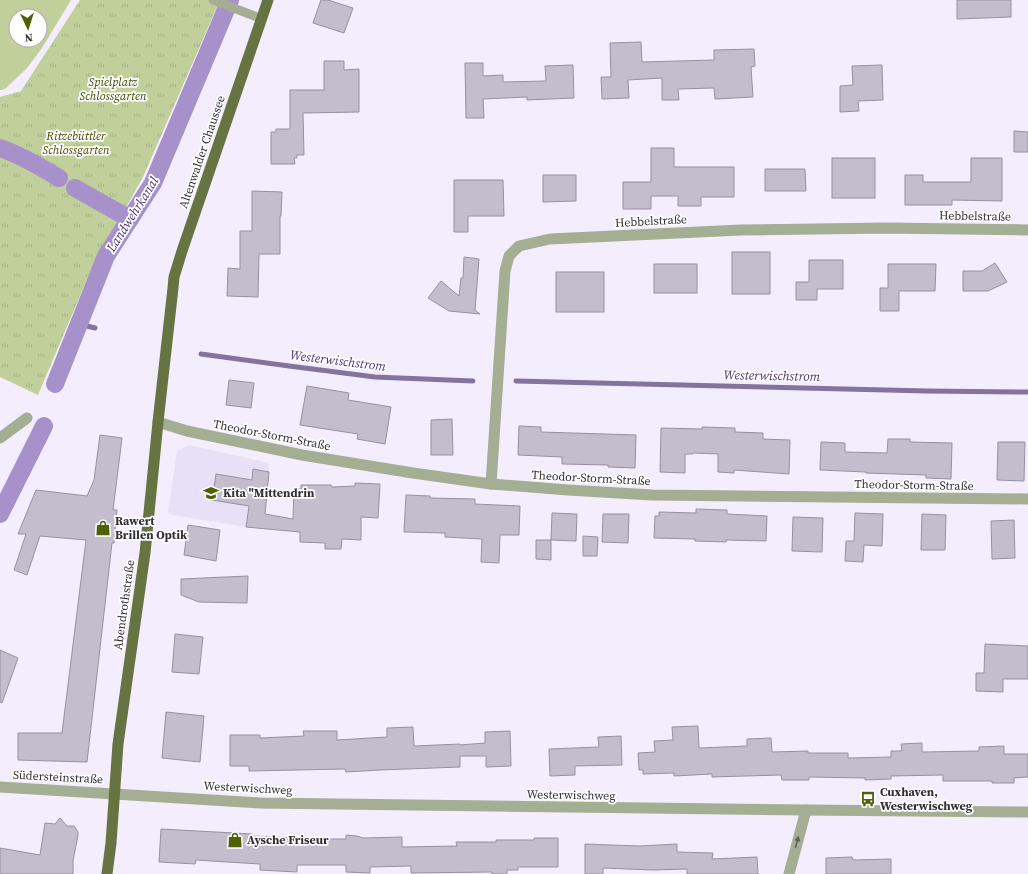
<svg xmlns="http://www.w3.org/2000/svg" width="1028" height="874" font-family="'Source Serif 4',serif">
<defs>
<pattern id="grass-tufts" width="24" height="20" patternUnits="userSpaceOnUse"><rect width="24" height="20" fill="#c1cf9b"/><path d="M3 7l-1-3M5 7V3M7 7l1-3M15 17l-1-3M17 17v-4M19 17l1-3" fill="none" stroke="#a6b286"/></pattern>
</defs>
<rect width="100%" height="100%" fill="#f3edfe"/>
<path fill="#e8e0f7" d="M189,445L269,463V472L253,470L246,527L168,514L177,451Z"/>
<path fill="url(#grass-tufts)" d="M80,0H220L143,177L91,270L38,395L0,377V97L21,91Z"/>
<path fill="#c1cf9b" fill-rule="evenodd" d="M0,0H71L42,48L27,68L5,89L0,90ZM16,16H40V40H16Z"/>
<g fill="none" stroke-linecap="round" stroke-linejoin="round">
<g stroke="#84749d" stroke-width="5">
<path d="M79,324L95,328"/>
<path d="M201,354L289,366L375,377L473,381"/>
<path d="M516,381L927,391L1028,392"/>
</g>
<g stroke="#a791ca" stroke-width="18">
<path d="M0,148C21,155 41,167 59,178"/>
<path d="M75,188L130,219"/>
<path d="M55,384L106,256L153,183L230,0"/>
<path d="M0,514L44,426"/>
</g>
</g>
<g fill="#c3bdcd" stroke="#9691a0">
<path d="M321,0H328L353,8L344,33L313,23Z"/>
<path d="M957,0H1011V17L957,19Z"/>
<path d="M641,42L642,62L714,60V50L754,49L755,66L751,67L753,97L715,99L714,88L678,89L679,100H662V78L628,80L629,98L602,99L601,77H611L610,43Z"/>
<path d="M324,61H344V70L359,69V112L303,113L304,155H297V158H294L295,164H271V132H276V129H290V90H324Z"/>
<path d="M465,63H483V76L503,75V82L546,81L545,66L573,65L574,98L527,100V97L483,99L484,118H466Z"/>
<path d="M882,65L883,100L858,101L859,111L840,112V86L853,85L852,66Z"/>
<path d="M1014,131L1028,132V152H1014Z"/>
<path d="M651,148H674V167H734V197H701V206H678V196H651V209H623V182H651Z"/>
<rect x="832" y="158" width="43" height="40"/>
<path d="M971,158H1002V201L952,200V205H905V175H923V182H971Z"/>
<path d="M765,169H805L806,191H765Z"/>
<path d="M543,175H576V201L543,202Z"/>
<path d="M454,180H503L504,216H468V232H454Z"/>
<path d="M252,191L282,192L281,216H280V254H259L258,297L227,296L228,268L240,269V231H252Z"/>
<rect x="732" y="252" width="38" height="42"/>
<path d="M464,257L479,259L475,310L480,314L449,311L428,298L441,281L459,296L461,278H463Z"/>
<path d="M809,260H843V289H817V300H796V282H809Z"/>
<path d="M995,263L1007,282L988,291H963V271H982Z"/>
<rect x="654" y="264" width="43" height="29"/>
<path d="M888,264H936L935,291H899V311H880V288H888Z"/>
<rect x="556" y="272" width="48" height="40"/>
<path d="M229,380L254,383L251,408L226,405Z"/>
<path d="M307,386L349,393L348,400L391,407L385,444L357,439L358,434L300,425Z"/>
<path d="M452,419L453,455H431V420Z"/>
<path d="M519,426L541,427V432L636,435L635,468L608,467V465L562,464V457L518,455Z"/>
<path d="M702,427L735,428V432L763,433V439L790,440L789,474L734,470V473L718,472V454L693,453V454H685V473L660,472L661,428L702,429Z"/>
<path d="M100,435L122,438L113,510H117L114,543H112L87,762L18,760V733H62L86,540L40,536L27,575L14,570L26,534H18L36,490L87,496L94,480Z"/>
<path d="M888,439H910V442L952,443L951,479L926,478V475L866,473V472L820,470L821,442L845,443V452L887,453Z"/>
<path d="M998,442H1025L1024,481L997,480Z"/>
<path d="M253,469L269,472L265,514L293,519L294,489H301V485H331L332,487L355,486V483L380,484L378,518L361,517V540L342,539L341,549H325V543L300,542V532L246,527L249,506L212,500L216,474L252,480Z"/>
<path d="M406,495L430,496V498L475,499V504L520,506L519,535H500L499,563L481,562L482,539L445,537V533L404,532Z"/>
<path d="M696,509L727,510V514L767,516L766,541L726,540V542L695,541V539L654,538L655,516H659V512L696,513Z"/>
<path d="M552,513L577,514L576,541L551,540Z"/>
<path d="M855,513L883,514L882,546L864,545L863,562L845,561L846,541H854Z"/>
<path d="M603,514H629L628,543L602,542Z"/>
<path d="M922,514L946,515L945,550H921Z"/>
<path d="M793,517L823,518L822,552L792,551Z"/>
<path d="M1014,520L1015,558L992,559L991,521Z"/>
<path d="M188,525L220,530L216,561L184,555Z"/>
<path d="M583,536L598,537L597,556H583Z"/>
<path d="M536,540H551V560L536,559Z"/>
<path d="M248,576L247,603L199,602L181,595V579Z"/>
<path d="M175,634L203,637L199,674L172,672Z"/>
<path d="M985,644L1028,646V679H1003V692L976,691V673H984Z"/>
<path d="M0,650L18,658L2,703L0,702Z"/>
<path d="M166,712L204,716L200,762L162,758Z"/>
<path d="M698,726L699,748L747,746V739L771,738L772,752L808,751V753H848V758L891,757V751H902L901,744L922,743V752L979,751V747L1004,746V754H1028V777L1014,778V783H992V781H943V775L891,776V779L865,780V778L809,777V780H782L781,775L712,777V774L674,776V773L643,774V770H639L638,753L655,752L654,741L673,740L672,727Z"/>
<path d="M413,727L414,746L460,744V745L485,743V732L510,731L511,766L486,767V756H460V767L380,770L346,772L345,769L249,771V766H230V735H260V738L304,736L303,731H337V740L387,737V728Z"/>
<path d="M621,736L622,765L575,766V775L550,776L549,749L599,747L598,737Z"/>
<path d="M60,818L67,826H74L78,832V835L73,861V874H0V848L40,855L45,823L55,824Z"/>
<path d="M161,829L252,834V836L298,838V839H346V835L357,836L363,838L402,837V847L457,846L456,842H496V840H534V838H558V867H518V870H507V874H492V872L411,873V866L370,867V873L346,872V865H297V872L260,870V864L196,860L195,864L159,862Z"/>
<path d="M585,844L639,846L677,844V852L713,853L712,859L757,857L758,874H687V869L653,870L603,868V874H585Z"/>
<path d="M852,857L853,860L891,859V874H826V858Z"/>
</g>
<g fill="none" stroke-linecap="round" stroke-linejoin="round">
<path stroke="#a5ad92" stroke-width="9" d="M213,0L262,19"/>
<g stroke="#a5ad92" stroke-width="11">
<path d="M158,422L187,431L302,455L413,473L491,484L568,490L652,495L1028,499"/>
<path d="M0,438L27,418"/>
<path d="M491,484L505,271L509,256L519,246L550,239L741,230L886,228L1028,230"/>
<path d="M0,787L114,794"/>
<path d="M789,874L806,810"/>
</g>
<path stroke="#a5ad92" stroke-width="11" d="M114,794L260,803L806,810L1028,812"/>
<path stroke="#677442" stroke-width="11" d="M107,874L111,843L118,744L145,553L158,422L173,288L174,277L182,251L268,0"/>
</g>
<defs><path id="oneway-solid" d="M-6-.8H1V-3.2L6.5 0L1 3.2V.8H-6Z"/></defs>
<use fill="#5f615a" href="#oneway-solid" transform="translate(797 842) rotate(-75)"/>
<defs>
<g id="school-bare" transform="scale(1.2)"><path d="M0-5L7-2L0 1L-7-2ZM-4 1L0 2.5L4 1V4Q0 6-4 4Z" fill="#506004" stroke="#fff" stroke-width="2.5" paint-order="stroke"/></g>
<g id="shop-bare" transform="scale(1.2)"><path d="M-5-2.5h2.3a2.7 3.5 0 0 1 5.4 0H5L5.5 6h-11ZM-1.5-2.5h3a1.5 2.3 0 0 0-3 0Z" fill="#506004" stroke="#fff" stroke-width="2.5" paint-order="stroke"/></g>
<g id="bus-bare" transform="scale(1.2)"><path d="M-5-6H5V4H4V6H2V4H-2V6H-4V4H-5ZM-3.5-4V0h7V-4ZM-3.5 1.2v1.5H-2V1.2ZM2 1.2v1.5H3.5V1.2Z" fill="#506004" stroke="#fff" stroke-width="2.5" paint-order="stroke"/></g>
</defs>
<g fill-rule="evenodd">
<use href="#school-bare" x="211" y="493"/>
<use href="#shop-bare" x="103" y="528"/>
<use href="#bus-bare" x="868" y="799"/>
<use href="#shop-bare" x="235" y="840"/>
</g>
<g text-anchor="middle" stroke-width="3.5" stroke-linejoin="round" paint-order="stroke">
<g font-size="12" font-style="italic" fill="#3d4a00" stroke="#fff">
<text x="113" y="86">Spielplatz<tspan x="113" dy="14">Schlossgarten</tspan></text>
<text x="76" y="140">Ritzebüttler<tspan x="76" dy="14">Schlossgarten</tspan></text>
</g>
<g font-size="12" fill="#312f35" stroke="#fff">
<text transform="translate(202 152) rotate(-71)" y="4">Altenwalder Chaussee</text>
<text transform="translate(975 216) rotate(1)" y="4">Hebbelstraße</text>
<text transform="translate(651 221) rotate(-3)" y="4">Hebbelstraße</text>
<text transform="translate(272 435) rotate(11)" y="4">Theodor-Storm-Straße</text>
<text transform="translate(591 478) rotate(3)" y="4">Theodor-Storm-Straße</text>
<text transform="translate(914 485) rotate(1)" y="4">Theodor-Storm-Straße</text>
<text transform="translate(124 605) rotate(-82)" y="4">Abendrothstraße</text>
<text transform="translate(58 777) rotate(3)" y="4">Südersteinstraße</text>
<text transform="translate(248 788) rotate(3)" y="4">Westerwischweg</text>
<text transform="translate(571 795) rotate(1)" y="4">Westerwischweg</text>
</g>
<g font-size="12" font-weight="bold" fill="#312f35" stroke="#fff" text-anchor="start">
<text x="223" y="497">Kita "Mittendrin</text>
<text x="115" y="525">Rawert<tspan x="115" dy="14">Brillen Optik</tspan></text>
<text x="880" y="796">Cuxhaven,<tspan x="880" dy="14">Westerwischweg</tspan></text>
<text x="247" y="844">Aysche Friseur</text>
</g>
<g font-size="13" font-style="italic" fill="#513277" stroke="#fff">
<text transform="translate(132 214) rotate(-58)" y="5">Landwehrkanal</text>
<text transform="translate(338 360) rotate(7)" y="5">Westerwischstrom</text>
<text transform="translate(772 375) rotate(1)" y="5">Westerwischstrom</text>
</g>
</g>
<g transform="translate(28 28) rotate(176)"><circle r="19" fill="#ffffff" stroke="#adacae"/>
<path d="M0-3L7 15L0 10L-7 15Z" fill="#506004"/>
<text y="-6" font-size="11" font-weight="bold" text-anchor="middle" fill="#312f35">N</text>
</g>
</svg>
